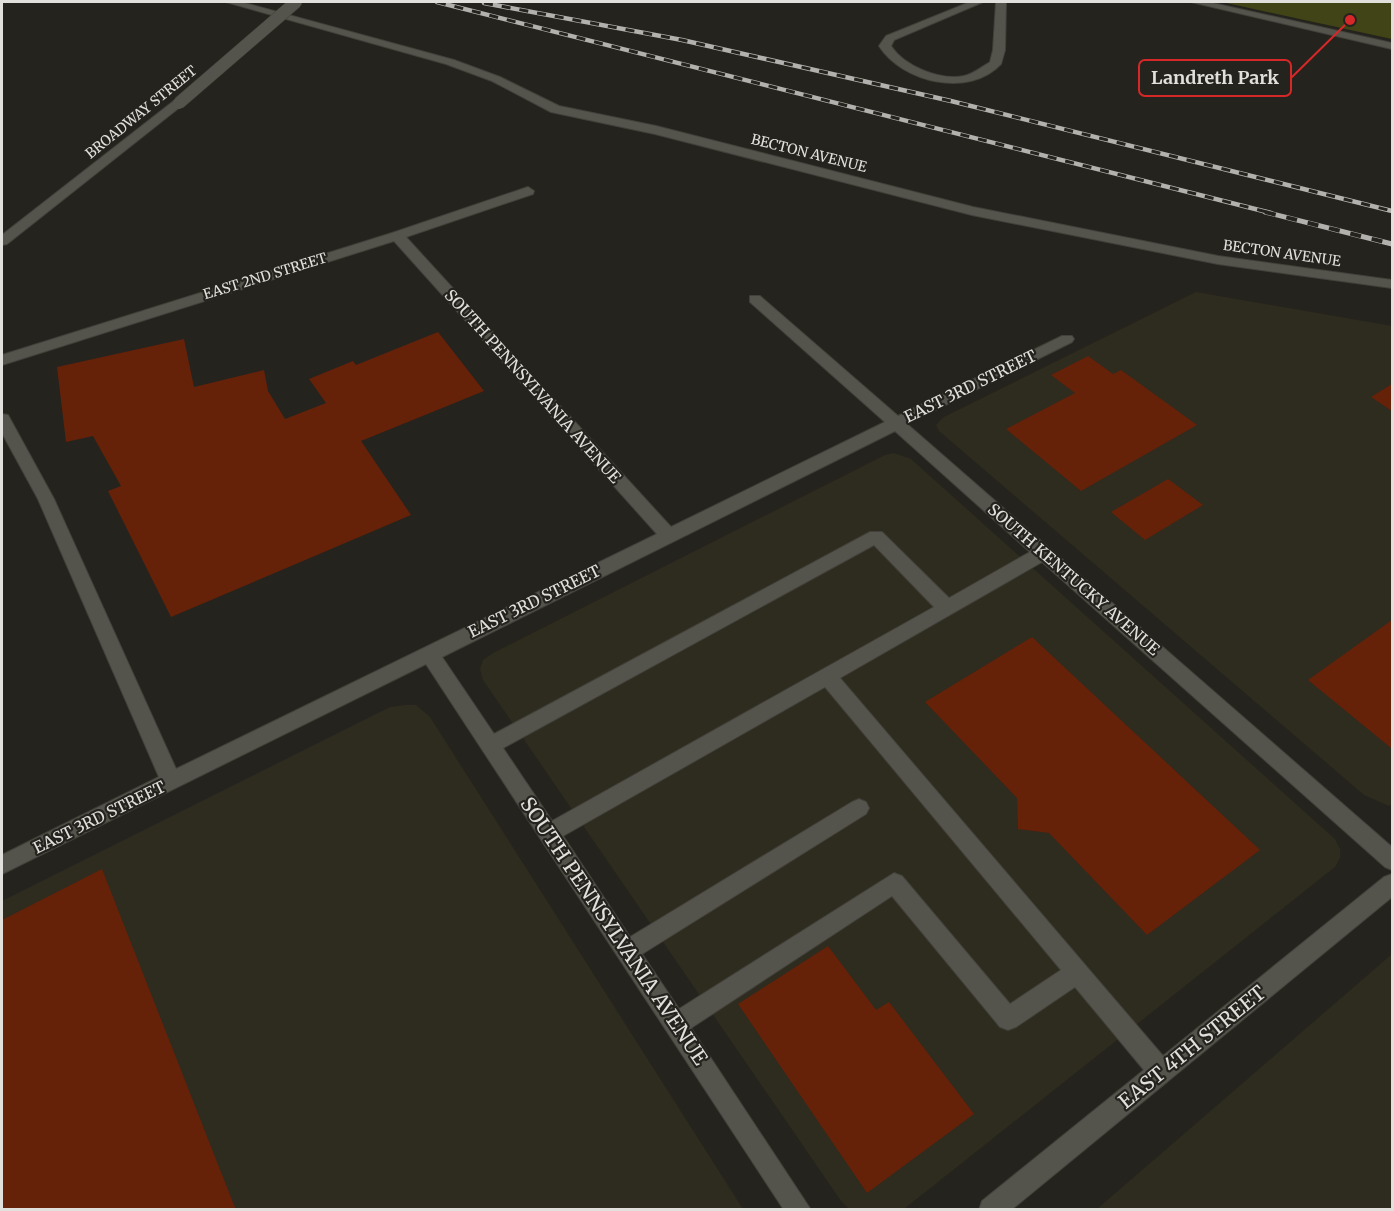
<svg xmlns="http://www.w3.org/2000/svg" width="1394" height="1211" font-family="Merriweather,serif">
<rect width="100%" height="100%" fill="#25231d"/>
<g fill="#2e2b1f">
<path d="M1196,292L1392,326V804L1389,806L1364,795L939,431L936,425L944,417Z"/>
<path d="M894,453L911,459L1335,839L1340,849V858L1335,867L904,1209H849L841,1201L483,680L480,669L483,660L493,653L885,455Z"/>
<path d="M406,705H416L430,717L743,1209L2,1210V901L390,707Z"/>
<path d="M1392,954V1209H1097Z"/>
</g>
<path fill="#414417" d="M1222,2H1392V39Z"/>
<g fill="#662109">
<path d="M438,332L484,391L361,441L411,515L171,617L108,491L121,486L93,436L66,442L57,367L184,339L194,387L264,370L268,391L285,419L326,403L309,379L353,361L356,365Z"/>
<path d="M1088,356L1113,374L1121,370L1197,425L1081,491L1006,429L1075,393L1051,375Z"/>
<path d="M1392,384V411L1371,397Z"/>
<path d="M1168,479L1203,505L1145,540L1111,512Z"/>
<path d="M1392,620V747L1391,748L1308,680Z"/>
<path d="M1032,637L1260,850L1147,935L1049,833L1018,829L1017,798L925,702Z"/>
<path d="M102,869L217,1162L236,1210H2V920Z"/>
<path d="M828,946L876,1010L889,1002L974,1114L867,1193L738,1004Z"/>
</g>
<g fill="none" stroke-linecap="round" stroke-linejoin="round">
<g stroke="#41403a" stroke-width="2">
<g id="minor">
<path d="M226,2H241L454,60L500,77L559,106L656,126L973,207L1218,256L1392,280V288L1218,264L972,215L655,134L551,112L492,81L446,64Z"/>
<path d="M970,2H983L894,40L891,46C904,66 940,81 964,76C973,74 982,67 990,62L993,50L996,2H1006L1005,50L1001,64C969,98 903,83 879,46L886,36Z"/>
<path d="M1191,2H1208L1392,43V49Z"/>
<path d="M175,100L185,103L7,244L2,245V235Z"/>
<path d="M528,187L534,191L533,194L406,237L671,527L885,422L750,302V296H760L898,416L1062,336H1072L1074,339L1072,342L907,424L1392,847V870L1385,867L1042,562L840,678L1163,1056L1384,877L1392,874V897L1011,1210H979L982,1201L1144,1070L1075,987L1016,1027L1008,1030L1000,1027L892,896L691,1028L811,1210H784L426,664L2,874V855L159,777L38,499L2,433V414L8,415L54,499L176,769L657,534L394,241L2,365V355L392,233ZM895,431L1030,552L949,598L882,532H870L494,734L442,657ZM874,545L934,607L552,821L503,748ZM825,687L1061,970L1010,1004L902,876L894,873L679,1009L642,954L866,814L869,808L866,802L859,799L852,802L630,937L563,836Z"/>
</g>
</g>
<use href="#minor" fill="#55544c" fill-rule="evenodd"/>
<g stroke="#b3b1ad" stroke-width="4.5">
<g id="rail-far1">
<path d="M437,2L1271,213"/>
<path d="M484,3L682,40L951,101L1392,211"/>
</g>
</g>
<g stroke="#b3b1ad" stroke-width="5">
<path id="rail" d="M1265,212L1392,244"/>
</g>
<use href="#rail-far1" stroke="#25231d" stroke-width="3" stroke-dasharray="9" stroke-linecap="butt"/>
<use href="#rail" stroke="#25231d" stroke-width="4" stroke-dasharray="11" stroke-linecap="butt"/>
<g stroke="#41403a" stroke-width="13" stroke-linecap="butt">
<path id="minor-bridge" d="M179,103L296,2"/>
</g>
<use href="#minor-bridge" stroke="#55544c" stroke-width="12"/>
</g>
<g text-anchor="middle" stroke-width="4.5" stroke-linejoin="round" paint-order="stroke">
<g font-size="14" fill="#e1e0dc" stroke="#25231d">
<text transform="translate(141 112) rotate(-39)" y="5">BROADWAY STREET</text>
<text transform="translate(809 153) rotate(14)" y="5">BECTON AVENUE</text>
<text transform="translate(1282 253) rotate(8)" y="5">BECTON AVENUE</text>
<text transform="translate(265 276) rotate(-17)" y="5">EAST 2ND STREET</text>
</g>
<g font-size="16" fill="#e1e0dc" stroke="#25231d">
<text transform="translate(533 386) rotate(48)" y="6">SOUTH PENNSYLVANIA AVENUE</text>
<text transform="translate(970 386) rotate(-26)" y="6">EAST 3RD STREET</text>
<text transform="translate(1074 579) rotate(41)" y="6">SOUTH KENTUCKY AVENUE</text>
<text transform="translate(534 601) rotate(-26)" y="6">EAST 3RD STREET</text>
<text transform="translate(99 817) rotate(-26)" y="6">EAST 3RD STREET</text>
</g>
<g font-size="20" fill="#e1e0dc" stroke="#25231d">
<text transform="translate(614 931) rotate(56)" y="7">SOUTH PENNSYLVANIA AVENUE</text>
<text transform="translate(1192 1047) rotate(-39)" y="7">EAST 4TH STREET</text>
</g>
</g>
<path fill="none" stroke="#d62828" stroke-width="2" d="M1350 20L1291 78"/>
<circle fill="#d62828" stroke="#25231d" stroke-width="2" cx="1350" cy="20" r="6"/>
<rect fill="#25231d" stroke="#d62828" stroke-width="2" x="1139" y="60" width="152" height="36" rx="6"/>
<g font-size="18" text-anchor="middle" font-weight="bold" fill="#e1e0dc">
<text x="1215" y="84">Landreth Park</text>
</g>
<rect width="1394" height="1211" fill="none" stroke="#e1e0dc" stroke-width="6"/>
</svg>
